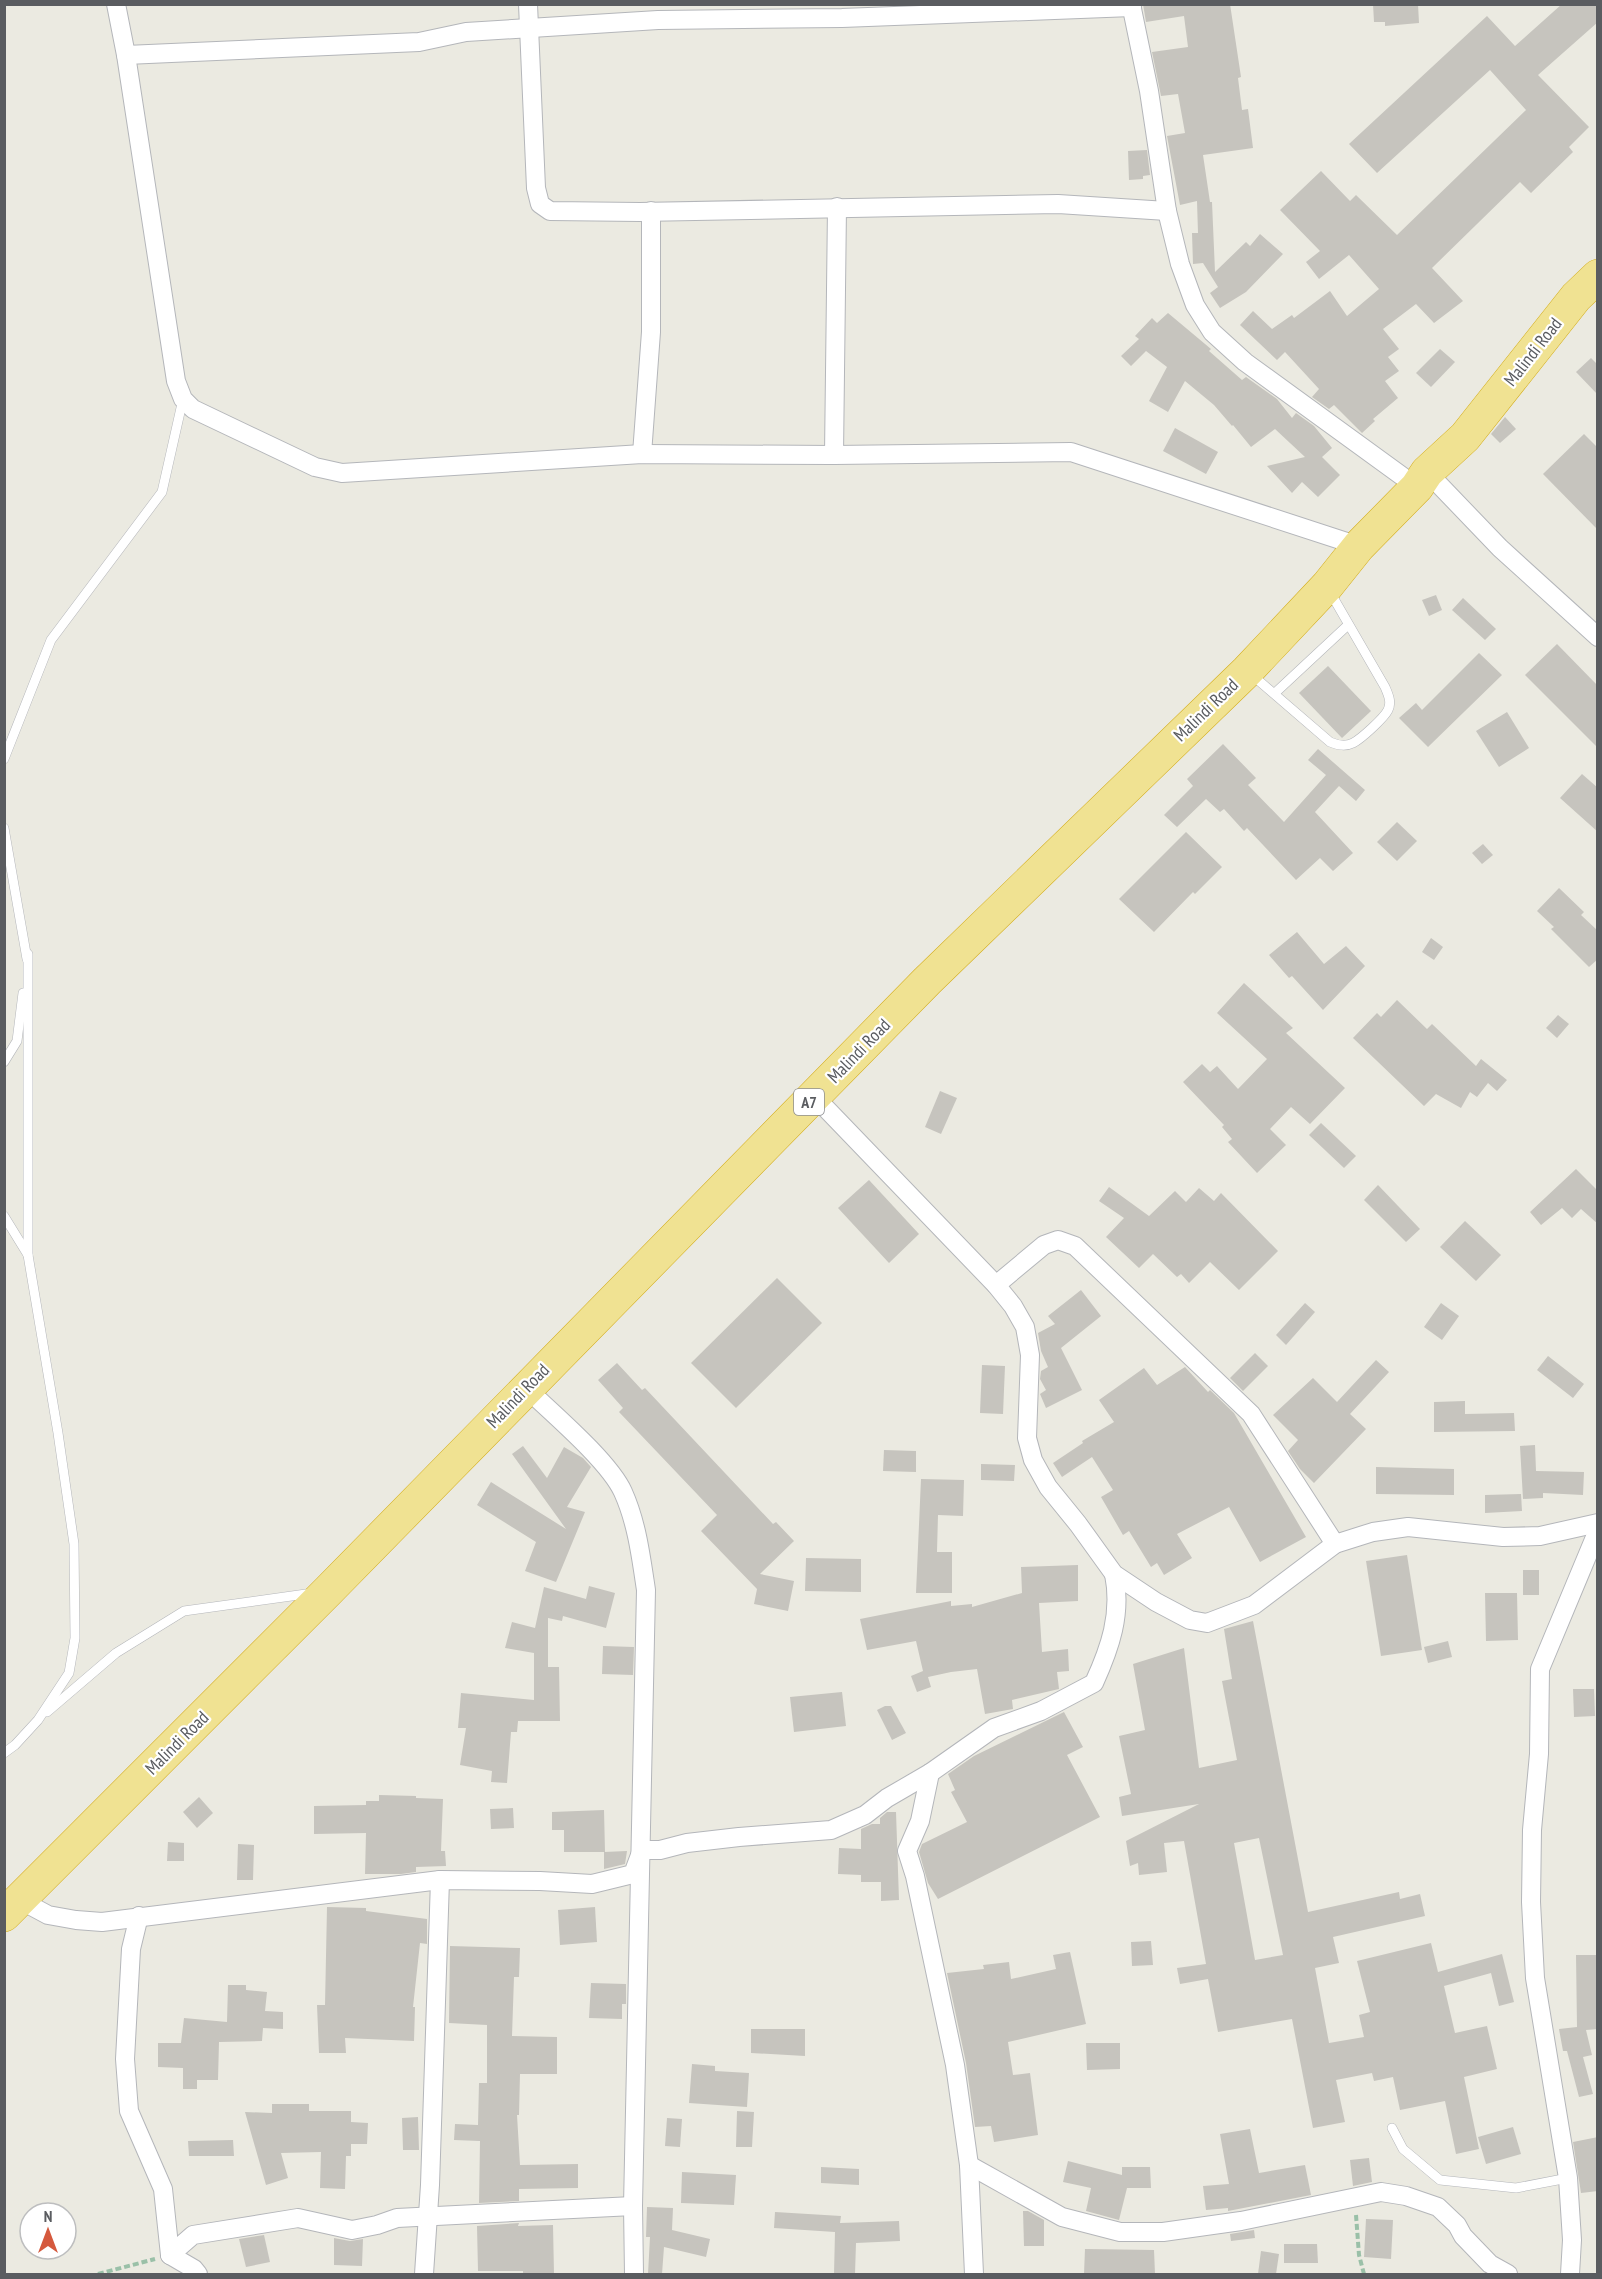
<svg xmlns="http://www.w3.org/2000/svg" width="1602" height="2279" font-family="'PT Sans Narrow',sans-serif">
<rect width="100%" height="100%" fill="#ebeae1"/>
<g fill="#c6c4be" fill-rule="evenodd">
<path d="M1143,4H1230L1241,77L1238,78L1242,110L1248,109L1253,148L1203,155L1210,202H1212L1215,272L1246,242L1250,246L1260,234L1283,254L1246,292L1220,308L1210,293L1218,287L1203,263L1193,264L1192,233H1198L1197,201L1180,205L1167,136L1185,133L1178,94L1161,96L1152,52L1188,47L1184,16L1146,22Z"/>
<path d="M1373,4H1418L1419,23L1385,26V22H1374Z"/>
<path d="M1562,4H1598V22L1538,75L1589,127L1569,147L1573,152L1531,193L1520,182L1432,268L1463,301L1434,323L1416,304L1383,329L1399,349L1388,357L1399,371L1385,381L1398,398L1373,419L1375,421L1362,433L1334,405L1329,409L1312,397L1319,389L1285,352L1277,360L1240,325L1253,311L1272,329L1292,315L1294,318L1330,291L1347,316L1379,289L1349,255L1319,279L1306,262L1320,251L1280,210L1321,171L1350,201L1356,195L1397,235L1526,110L1490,70L1377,173L1349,144L1487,16L1515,46Z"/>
<path d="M1147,150L1150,175L1143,176V179L1129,180L1128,151Z"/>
<path d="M1168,313L1211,349L1209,351L1242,380L1246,377L1277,399L1292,418L1296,413L1314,426L1332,448L1322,457L1340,475L1318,497L1302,482L1292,493L1267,466L1305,457L1275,429L1251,447L1233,425L1232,426L1214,405L1185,381L1168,412L1149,401L1167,367L1146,351L1131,366L1121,356L1139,339L1135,336L1152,318L1157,323Z"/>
<path d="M1440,349L1455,362L1431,387L1416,373Z"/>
<path d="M1591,358L1598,365V395L1576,372Z"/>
<path d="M1505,417L1516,429L1500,443L1491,434Z"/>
<path d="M1175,428L1218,452L1206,474L1163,451Z"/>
<path d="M1584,434L1598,448V530L1543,474Z"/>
<path d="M1436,595L1442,610L1429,616L1422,600Z"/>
<path d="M1463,598L1496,629L1485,640L1452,610Z"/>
<path d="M1557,644L1598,686V748L1525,675Z"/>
<path d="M1479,653L1502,675L1428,747L1399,718L1416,703L1422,710Z"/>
<path d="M1328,666L1371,711L1342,738L1299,693Z"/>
<path d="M1507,712L1529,748L1499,767L1476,731Z"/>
<path d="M1223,744L1256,778L1248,785L1284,822L1326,775L1308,760L1318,749L1365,790L1356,801L1339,786L1315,812L1353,853L1333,871L1320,858L1296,880L1247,828L1244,831L1224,809L1220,812L1206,799L1177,827L1164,815L1193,786L1187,779Z"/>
<path d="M1582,774L1598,788V832L1560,798Z"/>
<path d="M1397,822L1417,841L1397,861L1377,842Z"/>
<path d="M1186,832L1222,867L1195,894L1193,892L1154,932L1119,899Z"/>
<path d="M1483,844L1493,855L1482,864L1472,853Z"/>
<path d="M1559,888L1584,912L1581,915L1598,931V959L1589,967L1551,929L1554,927L1537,911Z"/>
<path d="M1297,932L1324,964L1346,946L1365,966L1323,1010L1292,976L1289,978L1269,955Z"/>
<path d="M1431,938L1443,947L1434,960L1422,952Z"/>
<path d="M1244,983L1293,1028L1286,1033L1345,1088L1310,1124L1291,1107L1270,1129L1286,1145L1257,1173L1228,1142L1232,1139L1222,1127L1224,1125L1183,1082L1202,1064L1210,1072L1217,1066L1238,1089L1267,1059L1217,1013Z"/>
<path d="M1397,1000L1427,1029L1432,1024L1476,1066L1481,1059L1507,1080L1497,1091L1488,1083L1477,1097L1470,1092L1461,1108L1436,1094L1424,1106L1353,1038L1377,1013L1381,1017Z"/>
<path d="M1558,1015L1569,1024L1557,1038L1546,1028Z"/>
<path d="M940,1091L957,1098L941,1134L925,1127Z"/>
<path d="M1321,1123L1356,1156L1344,1168L1309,1135Z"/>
<path d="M1576,1169L1598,1191V1224L1581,1209L1572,1218L1562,1208L1541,1225L1530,1212Z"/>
<path d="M869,1180L919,1234L889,1263L838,1208Z"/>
<path d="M1378,1185L1420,1229L1406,1242L1364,1200Z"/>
<path d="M1109,1187L1149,1216L1175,1191L1186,1202L1199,1188L1214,1201L1221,1193L1278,1251L1239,1290L1210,1262L1189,1283L1181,1274L1177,1277L1153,1254L1139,1268L1106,1237L1124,1218L1099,1201Z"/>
<path d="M1465,1221L1501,1255L1476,1281L1440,1247Z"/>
<path d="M777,1278L822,1323L736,1408L691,1363Z"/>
<path d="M1081,1290L1101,1316L1061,1348L1082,1390L1046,1408L1040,1394L1046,1390L1040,1379L1041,1371L1048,1367L1041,1351L1038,1333L1055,1324L1048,1316Z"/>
<path d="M1305,1303L1315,1312L1286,1345L1276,1335Z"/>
<path d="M1441,1303L1459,1316L1442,1340L1424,1327Z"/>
<path d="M1255,1353L1268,1366L1243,1391L1230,1378Z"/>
<path d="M1548,1356L1584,1384L1573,1398L1537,1370Z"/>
<path d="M1376,1360L1389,1372L1350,1414L1366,1429L1314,1483L1300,1469L1288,1451L1298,1440L1273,1415L1313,1378L1337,1402Z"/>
<path d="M617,1363L642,1390L645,1388L773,1524L776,1522L794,1541L760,1574L794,1581L788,1611L754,1604L757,1589L701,1531L717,1515L619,1412L623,1408L598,1380Z"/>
<path d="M982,1365L1005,1366L1003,1414L980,1413Z"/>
<path d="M1185,1367L1208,1392L1210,1390L1234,1413L1306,1537L1260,1562L1229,1507L1177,1534L1192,1558L1164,1575L1157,1563L1151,1567L1129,1531L1123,1535L1101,1497L1113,1490L1092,1457L1062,1477L1053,1463L1083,1443L1082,1441L1114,1422L1099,1400L1144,1368L1157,1385Z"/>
<path d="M1465,1401V1414L1514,1413L1515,1431L1434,1432V1402Z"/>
<path d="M1535,1445L1536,1471L1584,1472L1583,1495L1543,1493V1498L1523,1499L1520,1446Z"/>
<path d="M523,1446L547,1478L564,1447L583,1458L591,1467L567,1507L585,1512L556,1582L525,1571L536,1542L477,1505L491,1482L566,1529L512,1454Z"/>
<path d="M884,1450L916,1451V1472L883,1471Z"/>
<path d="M981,1464L1015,1465L1014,1481L981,1480Z"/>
<path d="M1376,1467L1454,1469V1495L1376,1494Z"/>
<path d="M921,1479L964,1480L963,1516L938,1515L937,1552H952V1593H916Z"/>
<path d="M1521,1494L1522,1511L1485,1513V1495Z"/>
<path d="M1407,1555L1422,1650L1381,1656L1366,1561Z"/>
<path d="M806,1558L861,1559V1592L805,1591Z"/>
<path d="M1078,1565V1601L1039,1603L1042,1652L1068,1649L1069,1671L1057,1672L1059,1689L1012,1700L1013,1709L985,1714L977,1669L951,1672L928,1677L931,1687L917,1692L911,1676L923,1671L916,1641L867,1650L860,1619L951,1601V1606L972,1604V1607L1022,1593L1021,1567Z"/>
<rect x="1523" y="1570" width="16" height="25"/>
<path d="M589,1586L615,1593L606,1628L563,1616L562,1621L548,1618V1667H559L560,1721H518L517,1732H511L507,1783L491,1782L492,1771L460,1765L466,1728H458L461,1693L534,1700V1653L505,1648L512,1622L535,1628L544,1587L586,1599Z"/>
<path d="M1485,1593H1517L1518,1640L1486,1641Z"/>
<path d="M1253,1621L1308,1912L1399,1892L1400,1899L1420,1894L1425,1916L1333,1937L1339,1963L1315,1968L1329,2043L1364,2037L1359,2015L1370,2012L1357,1961L1431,1943L1438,1972L1502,1954L1514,2002L1499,2006L1491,1973L1444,1986L1455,2033L1487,2026L1497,2069L1464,2077L1479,2149L1456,2154L1445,2101L1400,2110L1393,2077L1374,2081L1372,2073L1336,2080L1345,2122L1313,2128L1292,2019L1218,2032L1208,1979L1180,1984L1177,1968L1206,1964L1184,1841L1164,1843L1167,1872L1139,1875L1138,1863L1130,1866L1126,1841L1199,1804L1122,1816L1119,1797L1131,1794L1119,1736L1145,1730L1133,1664L1184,1648L1199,1768L1237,1760L1222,1681L1232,1679L1224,1629ZM1259,1838L1283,1955L1255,1960L1234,1843Z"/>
<path d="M1448,1641L1452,1657L1428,1663L1424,1647Z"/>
<path d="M603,1646L634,1647L633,1675L602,1674Z"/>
<path d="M1573,1689H1594L1595,1716L1574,1717Z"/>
<path d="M842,1692L846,1726L794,1732L790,1697Z"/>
<path d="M885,1706H891L906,1733L892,1740L877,1710Z"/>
<path d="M1064,1712L1083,1747L1067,1755L1100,1817L938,1899L928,1883L919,1852L922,1844L967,1822L951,1792L955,1790L948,1774L974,1756Z"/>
<path d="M379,1795L416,1796V1798L443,1799L441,1851H445L446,1866L416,1867V1872L401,1874H365L366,1833L314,1834V1806L366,1805V1801H379Z"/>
<path d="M199,1797L213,1813L197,1828L183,1812Z"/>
<path d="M513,1808L514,1828L491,1829L490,1809Z"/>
<path d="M604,1810L605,1852H564V1830H552V1812Z"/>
<path d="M887,1812H896L899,1900L881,1901V1882H861V1875L838,1874L839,1848L861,1849V1829L872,1824H880V1818Z"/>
<path d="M168,1842L184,1843V1861H167Z"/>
<path d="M238,1844L254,1845L253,1880H237Z"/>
<path d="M627,1851L625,1864L604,1869V1852Z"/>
<path d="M327,1907L366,1908V1911L427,1919V1944L420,1943L413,2007H415L414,2041L345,2038L346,2053H319L317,2005H325Z"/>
<path d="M595,1907L597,1942L560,1945L558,1910Z"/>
<path d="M1151,1941L1153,1965L1132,1966L1131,1942Z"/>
<path d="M450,1946L520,1948L519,1977H514L512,2036L557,2037V2074H520L519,2115H517L520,2165L578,2164V2188L519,2189V2201L479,2203L480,2141L454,2140L455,2124L478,2125L479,2083H487V2025L449,2023Z"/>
<path d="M1070,1952L1086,2024L1008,2042L1013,2075L1030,2073L1038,2135L994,2142L991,2126L975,2127L966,2063L947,1973L984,1969L983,1965L1009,1962L1011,1979L1056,1969L1053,1955Z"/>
<path d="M1576,1955H1598V2029L1586,2030L1592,2055L1583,2057L1593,2094L1579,2097L1567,2051H1563L1559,2029L1577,2027Z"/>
<path d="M591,1983L626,1984V2004H622V2019L589,2018Z"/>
<path d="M228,1985H246V1990L267,1992L265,2011L283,2012V2029L263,2028L262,2041L219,2042L218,2080H197V2089H183V2068L158,2067V2043H181L184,2018L227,2022Z"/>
<path d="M751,2029H805V2056L751,2053Z"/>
<path d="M1086,2043H1120V2069L1087,2070Z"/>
<path d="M692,2064L715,2066V2071L749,2073L747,2107L689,2103Z"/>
<path d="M272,2104H309V2111H351V2122L368,2123L367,2144H351V2156H346L345,2189L320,2188L321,2152L281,2153L288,2178L266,2185L245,2112L272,2113Z"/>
<path d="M737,2111L754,2112L752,2147H736Z"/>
<path d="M418,2117L419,2150H403L402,2118Z"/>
<path d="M667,2118L682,2119L680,2147L665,2146Z"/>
<path d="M1513,2127L1521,2154L1486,2164L1478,2137Z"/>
<path d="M1250,2129L1259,2173L1305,2165L1311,2195L1228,2211V2208L1206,2210L1203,2186L1229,2184L1220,2134Z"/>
<path d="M1598,2137V2191L1581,2193L1573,2142Z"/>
<path d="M233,2140L234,2156H189L188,2141Z"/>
<path d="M1369,2158L1372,2182L1353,2186L1350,2160Z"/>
<path d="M1068,2161L1122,2175V2167H1150L1151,2188H1127L1119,2220L1086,2211L1091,2188L1063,2182Z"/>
<path d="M821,2167L859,2169V2185L821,2183Z"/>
<path d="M682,2172L736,2175L734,2205L681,2203Z"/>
<path d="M647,2207L673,2208L672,2230L710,2239L706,2257L664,2247L662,2274H648L650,2237H646Z"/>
<path d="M1023,2211H1028L1044,2220V2246H1024Z"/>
<path d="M775,2212L841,2216L840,2223L899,2221L900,2241L856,2243L855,2274H834L835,2232L774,2228Z"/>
<path d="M1366,2219L1393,2220L1391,2259L1364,2257Z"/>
<path d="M519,2223L518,2226L553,2225L554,2274H523V2271H478L477,2226Z"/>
<path d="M1254,2230L1255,2238L1231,2241L1230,2234Z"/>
<path d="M264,2235L270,2262L246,2267L239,2239Z"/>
<path d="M334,2238L350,2241L363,2239L362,2266L334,2265Z"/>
<path d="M1284,2244H1317L1318,2263H1284Z"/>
<path d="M1085,2249L1154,2250L1155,2274H1084Z"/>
<path d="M1261,2251L1279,2254L1276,2274H1258Z"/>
</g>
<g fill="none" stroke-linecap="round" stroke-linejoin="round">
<g stroke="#b4b6ba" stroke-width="10">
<g id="lane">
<path d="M1251,674L1330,742C1337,745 1345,747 1353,743C1361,739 1384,718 1388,710C1392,702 1388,694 1385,687L1330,592"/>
<path d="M1275,693L1348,625"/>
<path d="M4,759L51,640L162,492L183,399"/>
<path d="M4,828L27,959"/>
<path d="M4,1062L17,1041L23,993"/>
<path d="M4,1216L28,1255"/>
<path d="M47,1712L116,1653L184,1611L313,1593"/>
<path d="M4,1753L15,1745L38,1720L69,1673L75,1638L74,1544L58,1433L28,1255V954"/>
<path d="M1392,2128L1403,2149L1440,2180L1516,2188L1568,2178"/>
</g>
</g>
<g stroke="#b4b6ba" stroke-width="20">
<g id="street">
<path d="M116,4L126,55L176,381L183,399L193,409L315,467L342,473L642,454L834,455L1071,452L1359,546"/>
<path d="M528,4L536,188L540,204L550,211L640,212L1058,204L1167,211"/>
<path d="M1131,4L1149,91L1167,211L1180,264L1195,305L1212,332L1245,362L1417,487"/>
<path d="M126,55L419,42L466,32L658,20L842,18L1132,7"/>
<path d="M642,454L651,332V211"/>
<path d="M834,455L837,207"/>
<path d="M1427,472L1500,548L1598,637"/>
<path d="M814,1096L996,1285L1013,1306L1025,1327L1030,1355L1027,1438L1033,1460L1048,1487L1078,1524L1114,1574L1156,1602L1190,1620L1207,1623L1254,1605L1335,1544L1373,1532L1408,1527L1503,1537L1540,1536L1598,1523"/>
<path d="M996,1285L1044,1245L1058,1240L1075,1246L1251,1414L1335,1544"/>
<path d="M526,1388C552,1413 609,1461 623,1492C637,1523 641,1557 646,1590L633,2206L634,2274"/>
<path d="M20,1900L48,1915L76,1920L102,1922L440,1880L540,1881L592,1884L633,1874L642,1850H660L687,1843L739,1837L831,1830L865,1815L887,1798L930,1773"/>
<path d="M139,1916L131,1949L125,2059L129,2111L163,2189L170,2255"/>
<path d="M969,2165L1062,2217L1120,2232H1163L1241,2221L1381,2192L1406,2196L1438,2207L1457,2225L1463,2236L1490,2264L1508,2274"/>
<path d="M170,2255L193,2235L298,2218L352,2230L377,2225L397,2218L633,2206"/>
<path d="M170,2255L194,2269L198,2274"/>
<path d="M424,2274L430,2185L440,1880"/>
<path d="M974,2274L969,2165L955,2065L915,1876L907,1851L920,1821L930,1773L994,1728L1041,1711L1094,1683C1110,1648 1122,1614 1114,1574"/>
<path d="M1570,2274L1572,2240L1568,2178L1535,1978L1531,1902L1532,1830L1539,1754L1540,1669L1598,1530"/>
</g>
</g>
<g stroke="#d3ac19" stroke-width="34">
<path id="highway" d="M4,1915L329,1590L927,981L1247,671L1327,586L1359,546L1417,487L1427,472L1465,437L1576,297L1598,276"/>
</g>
<g stroke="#9ac0a8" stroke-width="4" stroke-dasharray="6 3" stroke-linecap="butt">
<path d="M1356,2215L1359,2255L1364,2274"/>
<path d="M98,2274L155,2259"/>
</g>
<use href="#lane" stroke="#fff" stroke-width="9"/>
<use href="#street" stroke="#fff" stroke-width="18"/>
<use href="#highway" stroke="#f0e292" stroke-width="33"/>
</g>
<g text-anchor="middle" stroke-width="4.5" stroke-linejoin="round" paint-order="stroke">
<rect fill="#fff" stroke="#8c8d90" stroke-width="1.5" x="794" y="1089" width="30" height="26" rx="4.5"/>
<g font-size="16" font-weight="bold" fill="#5a5c60">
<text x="809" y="1108">A7</text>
</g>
<g font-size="18" fill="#5a5c60" stroke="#fff">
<text transform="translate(1533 352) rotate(-52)" y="6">Malindi Road</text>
<text transform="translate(1206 710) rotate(-44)" y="6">Malindi Road</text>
<text transform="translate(859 1051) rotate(-46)" y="6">Malindi Road</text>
<text transform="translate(518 1396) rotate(-46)" y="6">Malindi Road</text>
<text transform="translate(177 1743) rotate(-45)" y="6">Malindi Road</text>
</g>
</g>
<rect width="1602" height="2279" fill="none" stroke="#5a5c60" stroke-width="12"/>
<g transform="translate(48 2231)"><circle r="28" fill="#ffffff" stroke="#bdbebf" stroke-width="1.5"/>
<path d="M0-4.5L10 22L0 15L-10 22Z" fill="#d5593d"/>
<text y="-9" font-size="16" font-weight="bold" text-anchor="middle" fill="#5a5c60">N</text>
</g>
</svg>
